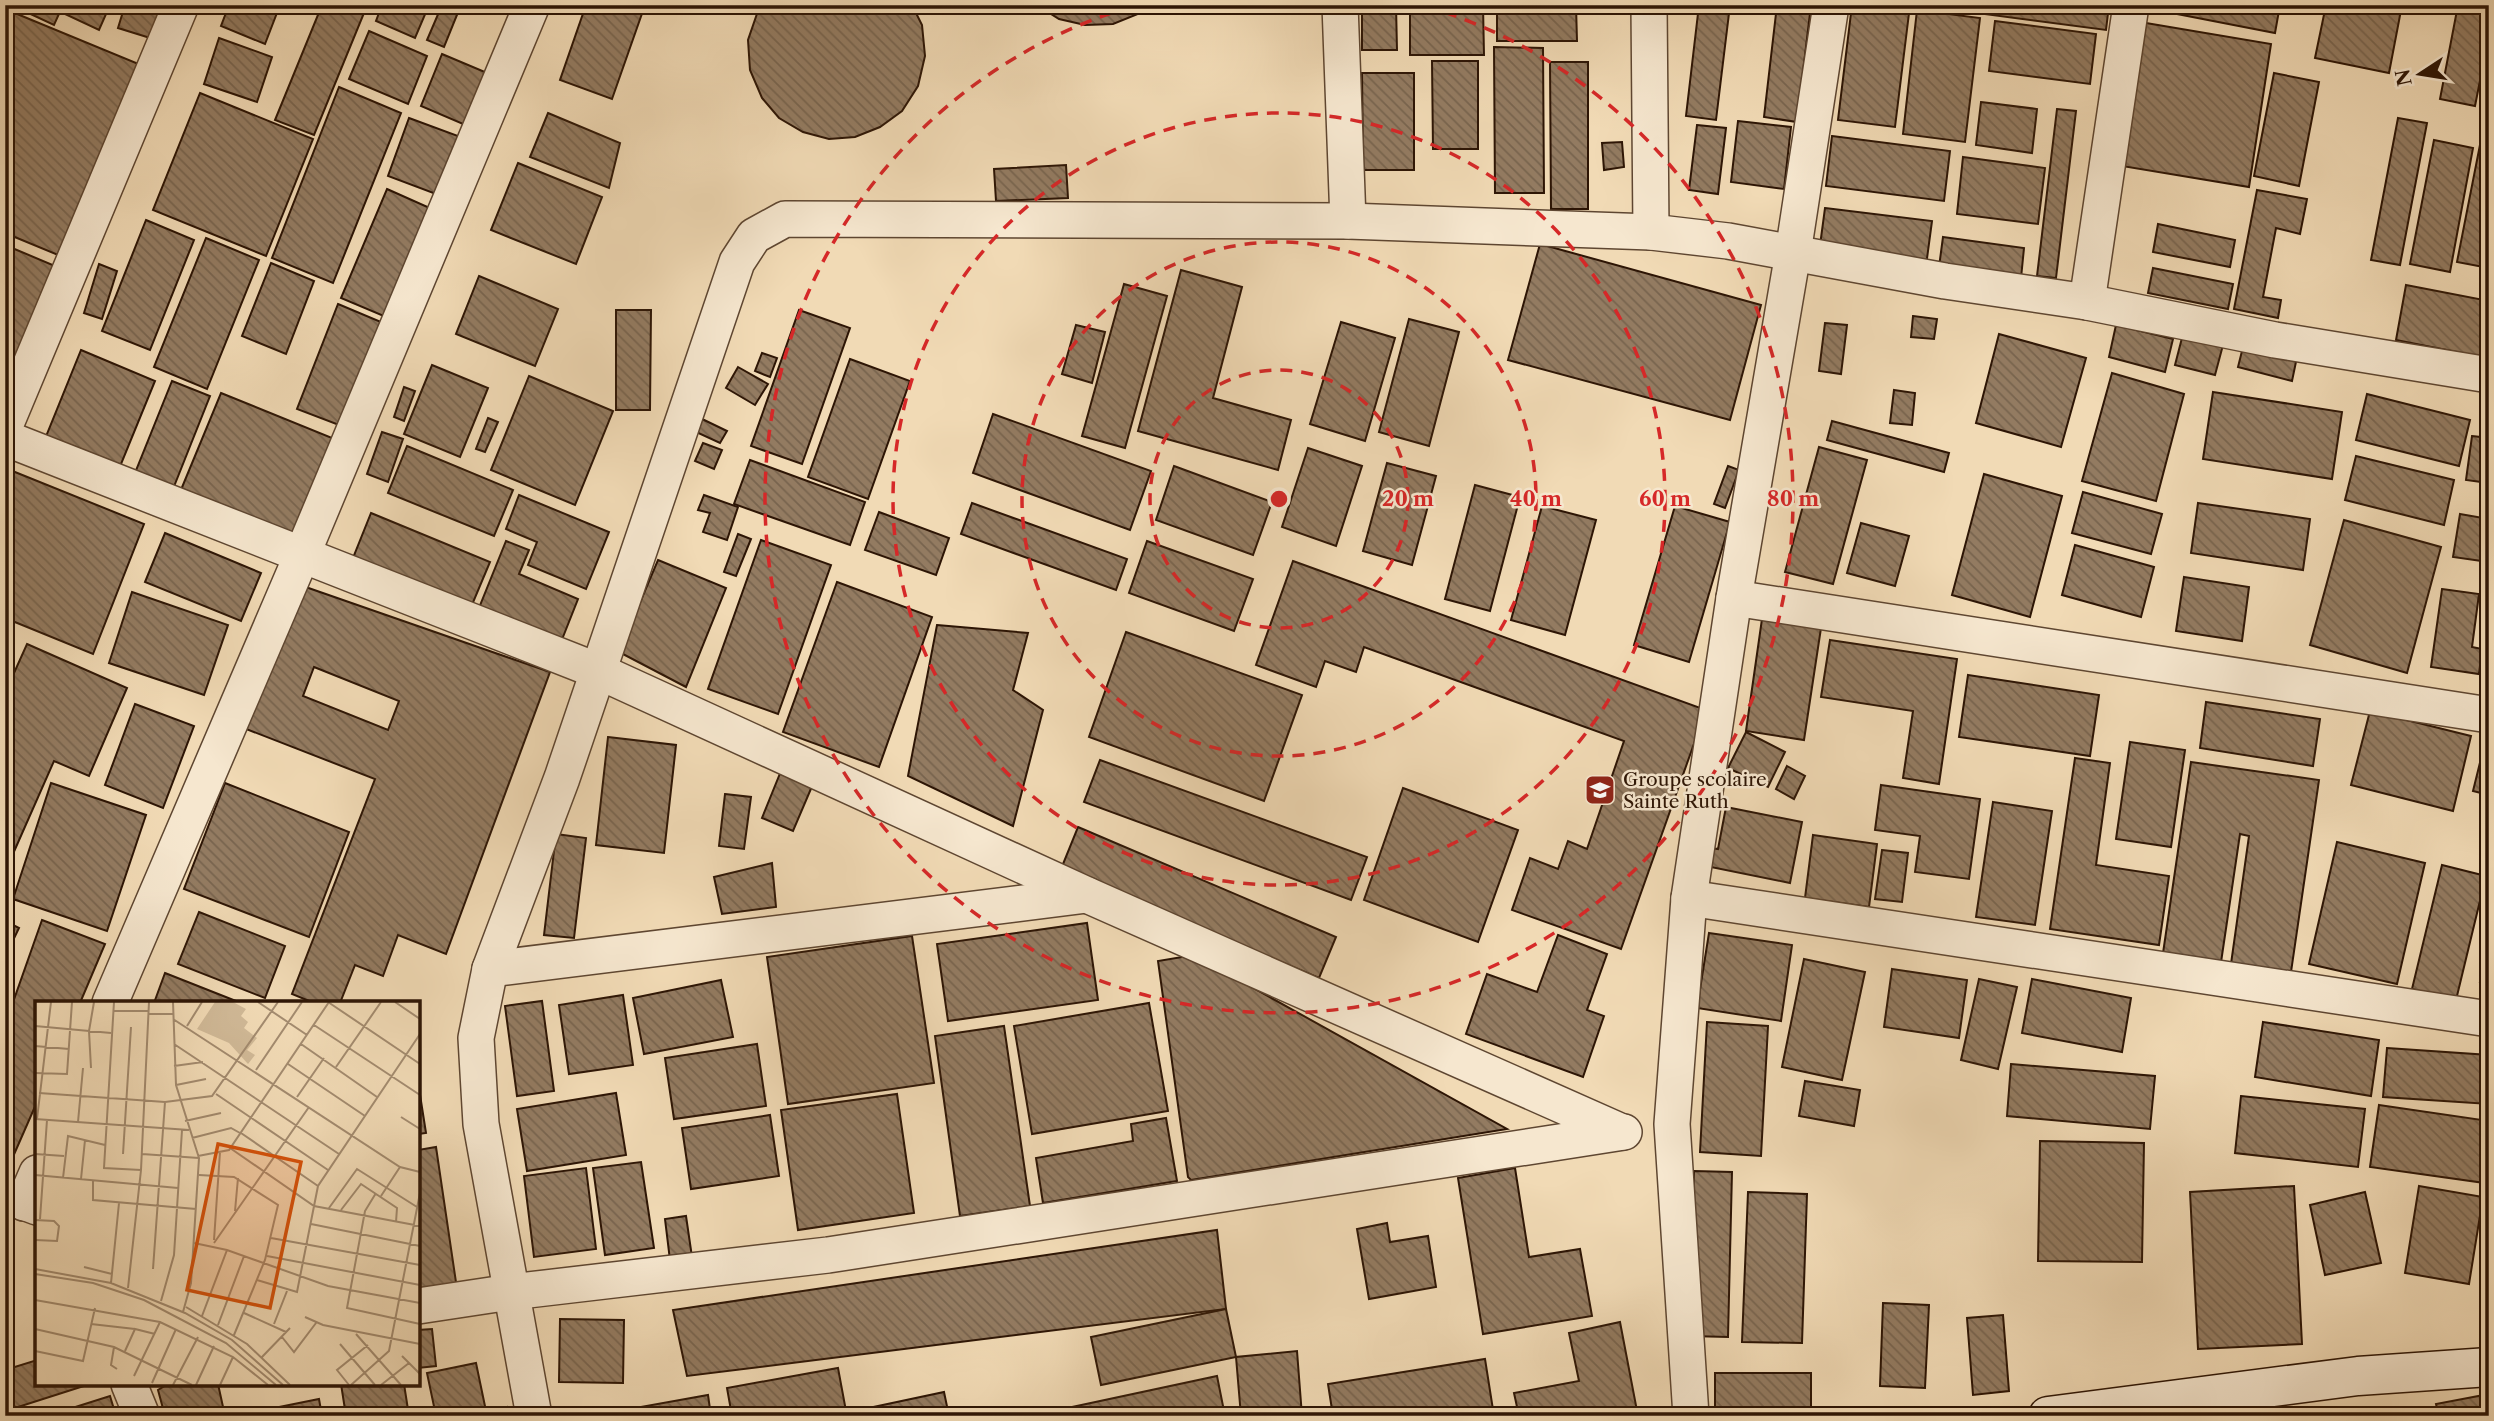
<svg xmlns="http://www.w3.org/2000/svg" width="2494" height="1421" font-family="'Libre Caslon Text',serif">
<defs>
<pattern id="building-back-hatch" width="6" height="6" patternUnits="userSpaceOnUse" patternTransform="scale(1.75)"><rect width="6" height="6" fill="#937b61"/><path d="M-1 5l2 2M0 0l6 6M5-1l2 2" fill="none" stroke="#78644e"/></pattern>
</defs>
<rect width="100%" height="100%" fill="#f1dab5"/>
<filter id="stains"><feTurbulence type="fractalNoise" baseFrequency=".00286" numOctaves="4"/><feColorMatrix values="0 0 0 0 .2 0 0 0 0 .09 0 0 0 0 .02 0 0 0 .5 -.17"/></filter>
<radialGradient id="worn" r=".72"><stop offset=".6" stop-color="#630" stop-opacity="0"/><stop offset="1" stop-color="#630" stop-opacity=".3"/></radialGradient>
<g fill="url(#building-back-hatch)" stroke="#2d1505" stroke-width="2" fill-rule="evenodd">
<path d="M27,5H63L54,25L24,11Z"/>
<path d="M69,5H110L99,30L65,14Z"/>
<path d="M125,5H174L163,42L118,28Z"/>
<path d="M229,5H280L265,44L221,26Z"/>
<path d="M322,5H347L364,13L314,135L275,120Z"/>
<path d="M348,5H371L367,13Z"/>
<path d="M382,5H429L415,38L376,21Z"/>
<path d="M442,5H461L444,47L427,40Z"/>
<path d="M586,5H645L612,99L560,80Z"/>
<path d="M760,5H912L922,25L925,56L918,86L902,111L880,127L855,137L829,139L803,132L779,118L762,98L750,70L748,40Z"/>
<path d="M1037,5H1149L1138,14L1113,24L1085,25L1059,19Z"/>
<path d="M1362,5H1396L1397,50H1362Z"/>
<path d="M1410,5H1483L1484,55H1410Z"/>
<path d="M1497,5H1576L1577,41H1497Z"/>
<path d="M1582,5H1613V7L1582,9Z"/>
<path d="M1699,5H1730L1716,120L1686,116Z"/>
<path d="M1777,5H1811L1797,122L1764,117Z"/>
<path d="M1852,5H1910L1895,127L1838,120Z"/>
<path d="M1985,5H2109L2106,30L1984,14Z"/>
<path d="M2147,5H2280L2275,33L2146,8Z"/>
<path d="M2326,5H2402L2389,73L2315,58Z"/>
<path d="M2458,5H2489V35L2475,106L2440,99Z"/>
<path d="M5,9L141,65L63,257L5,233Z"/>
<path d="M1917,10L1980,18L1965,142L1903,134Z"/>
<path d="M1995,21L2096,34L2090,84L1989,71Z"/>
<path d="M2146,23L2271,44L2249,187L2122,166Z"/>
<path d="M369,31L427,56L408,104L349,79Z"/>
<path d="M219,38L272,57L257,102L204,84Z"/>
<path d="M1494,47L1543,48L1544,193H1495Z"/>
<path d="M442,54L492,75L470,127L421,106Z"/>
<path d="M1432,61H1478V149H1433Z"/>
<path d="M1550,62H1588V209H1551Z"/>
<path d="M1362,73H1414V170H1363Z"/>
<path d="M2274,73L2319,82L2299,186L2254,176Z"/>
<path d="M339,87L401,113L333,283L272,258Z"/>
<path d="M200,93L313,139L266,256L153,210Z"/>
<path d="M2489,99V268L2457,262Z"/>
<path d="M1981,102L2037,109L2032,153L1976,145Z"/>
<path d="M2057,109L2076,111L2056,278L2037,276Z"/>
<path d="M548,113L620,143L609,188L530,157Z"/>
<path d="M409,118L458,136L436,194L388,176Z"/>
<path d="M2398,118L2427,123L2400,265L2371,260Z"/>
<path d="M1738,121L1791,127L1784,189L1731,182Z"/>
<path d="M1697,125L1726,128L1718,194L1689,190Z"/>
<path d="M1832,136L1950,151L1944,201L1826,186Z"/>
<path d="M2434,140L2473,148L2450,272L2410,264Z"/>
<path d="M1622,142L1624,167L1604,170L1602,143Z"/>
<path d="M1963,157L2045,168L2038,224L1957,214Z"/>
<path d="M518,163L602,197L576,264L491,230Z"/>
<path d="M1066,165L1068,198L996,201L994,169Z"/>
<path d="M387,189L432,209L386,317L341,298Z"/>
<path d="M2257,190L2307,199L2300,234L2276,228L2263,297L2281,300L2278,318L2234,309Z"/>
<path d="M1825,208L1932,221L1926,266L1819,253Z"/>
<path d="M146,220L194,240L150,350L102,331Z"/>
<path d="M2158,224L2235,240L2230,267L2153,252Z"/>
<path d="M1943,237L2024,248L2021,278L1939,267Z"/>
<path d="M206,238L259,260L207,389L154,367Z"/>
<path d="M1540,244L1761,305L1730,420L1508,360Z"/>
<path d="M5,245L55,266L5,391Z"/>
<path d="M271,263L314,281L286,354L242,336Z"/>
<path d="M99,264L117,271L102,319L84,313Z"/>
<path d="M2153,268L2233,284L2228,309L2148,293Z"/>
<path d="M1181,270L1242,287L1213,398L1291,420L1278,470L1138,431Z"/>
<path d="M479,276L558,309L535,366L456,334Z"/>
<path d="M1124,284L1167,296L1125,448L1082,436Z"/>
<path d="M2406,285L2489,301L2487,358L2396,340Z"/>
<path d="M338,304L381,322L339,425L297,409Z"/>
<path d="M616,310H651L650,410H616Z"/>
<path d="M799,310L850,328L802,464L751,446Z"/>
<path d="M1913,316L1937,319L1934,339L1911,337Z"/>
<path d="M1409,319L1459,332L1429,446L1379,432Z"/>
<path d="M1341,322L1395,338L1365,441L1310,424Z"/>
<path d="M1825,323L1847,325L1841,374L1819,371Z"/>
<path d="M1076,325L1105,332L1092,383L1062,374Z"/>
<path d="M2116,325L2173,339L2165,372L2109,357Z"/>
<path d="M1999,334L2086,358L2061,447L1976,423Z"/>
<path d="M2183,334L2223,345L2215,375L2175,365Z"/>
<path d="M2244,343L2297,357L2292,381L2238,367Z"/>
<path d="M81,350L155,381L119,469L45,439Z"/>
<path d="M762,353L777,358L770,377L755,371Z"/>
<path d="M850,359L910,381L868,499L808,477Z"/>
<path d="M432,365L488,388L460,457L404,434Z"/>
<path d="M738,367L768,384L755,405L726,388Z"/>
<path d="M2112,373L2184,394L2156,501L2082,481Z"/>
<path d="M529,376L613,411L575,505L491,470Z"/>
<path d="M172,381L210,396L171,494L133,478Z"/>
<path d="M404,387L415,391L404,421L394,417Z"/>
<path d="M1894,390L1915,393L1912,425L1890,423Z"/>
<path d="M2213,392L2342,412L2332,479L2203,459Z"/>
<path d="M221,393L337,440L295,545L178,497Z"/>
<path d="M2367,394L2470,420L2459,466L2356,440Z"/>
<path d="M993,414L1151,471L1130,530L973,473Z"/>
<path d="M488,418L498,422L485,452L476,449Z"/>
<path d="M700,418L727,431L720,443L694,431Z"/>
<path d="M1832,421L1949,453L1944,472L1827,440Z"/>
<path d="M382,432L403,439L388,482L367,474Z"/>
<path d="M2472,436L2489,438V483L2466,480Z"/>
<path d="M703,443L722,450L714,469L695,461Z"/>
<path d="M407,446L513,490L494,536L388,493Z"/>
<path d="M1819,447L1867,460L1833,584L1785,572Z"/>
<path d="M1308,448L1362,466L1336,546L1282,527Z"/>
<path d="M2356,456L2454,480L2444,525L2345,500Z"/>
<path d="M750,460L865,502L850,545L734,504Z"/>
<path d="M1387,463L1436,476L1412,565L1363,551Z"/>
<path d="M1174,466L1272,502L1253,555L1156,520Z"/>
<path d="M1728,466L1739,470L1725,508L1714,504Z"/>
<path d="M5,468L144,524L93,654L5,618Z"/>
<path d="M1984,474L2062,496L2030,617L1952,595Z"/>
<path d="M1475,485L1520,497L1490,611L1445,599Z"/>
<path d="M2083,492L2162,514L2151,554L2072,533Z"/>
<path d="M519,495L609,532L586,589L528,565L537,542L506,529Z"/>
<path d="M704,495L738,507L727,540L703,532L710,513L698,510Z"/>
<path d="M972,503L1127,559L1116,590L961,534Z"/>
<path d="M2198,503L2310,519L2303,570L2191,553Z"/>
<path d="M1542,506L1596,520L1565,635L1511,620Z"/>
<path d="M1675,506L1730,522L1689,662L1634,645Z"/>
<path d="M879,512L949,538L936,575L865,550Z"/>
<path d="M371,513L490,562L469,612L351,563Z"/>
<path d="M2460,514L2489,519V562L2453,557Z"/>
<path d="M2344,520L2441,547L2407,673L2310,645Z"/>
<path d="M1861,523L1909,536L1895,586L1847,573Z"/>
<path d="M165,533L261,573L241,621L145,582Z"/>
<path d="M738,534L751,539L736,576L724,572Z"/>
<path d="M761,540L831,565L778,714L708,689Z"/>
<path d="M506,541L529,550L519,574L578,599L561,642L479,608Z"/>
<path d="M1147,541L1253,579L1234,631L1129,593Z"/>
<path d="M2075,545L2154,567L2141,617L2062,595Z"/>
<path d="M658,560L726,588L686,687L619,652Z"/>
<path d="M1293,561L1706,710L1621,949L1512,910L1530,858L1558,869L1568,841L1587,849L1624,741L1364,647L1356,672L1325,661L1316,687L1256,665Z"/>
<path d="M2184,577L2249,587L2242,641L2176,631Z"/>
<path d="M837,582L932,617L879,767L783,732Z"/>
<path d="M297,584L550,672L446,954L398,935L383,976L355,965L340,1003H314L292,994L375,779L241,727ZM314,667L399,701L388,730L303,696Z"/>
<path d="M2442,589L2479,594L2472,647L2482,649L2479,674L2431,667Z"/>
<path d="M132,592L228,625L204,695L109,663Z"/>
<path d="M1762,619L1821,628L1804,740L1746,731Z"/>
<path d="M937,625L1028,633L1013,690L1043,710L1013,826L908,776Z"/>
<path d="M1126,632L1302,695L1264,801L1089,737Z"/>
<path d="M1830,640L1957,659L1939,784L1903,778L1913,711L1821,697Z"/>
<path d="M27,644L127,688L89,776L54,761L5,872V693Z"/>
<path d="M1968,675L2099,695L2090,756L1959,737Z"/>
<path d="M2206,702L2320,719L2313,766L2200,748Z"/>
<path d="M135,704L194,726L163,808L105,785Z"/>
<path d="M2370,711L2471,736L2453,811L2351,785Z"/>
<path d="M2488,730H2489V795L2473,791Z"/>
<path d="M1746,732L1785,752L1768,787L1728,768Z"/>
<path d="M608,737L676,745L664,853L596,845Z"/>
<path d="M2130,742L2185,750L2171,847L2116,839Z"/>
<path d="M2075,758L2110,763L2096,865L2169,876L2159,945L2050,929Z"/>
<path d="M1100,760L1367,857L1351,900L1084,802Z"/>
<path d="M2191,762L2319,780L2290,979L2230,971L2249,836L2240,834L2220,969L2162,960Z"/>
<path d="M1787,766L1805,776L1794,799L1776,789Z"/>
<path d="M781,771L813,784L793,831L762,818Z"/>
<path d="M51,783L146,815L107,931L13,899Z"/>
<path d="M225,783L349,832L309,937L184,889Z"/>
<path d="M1881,785L1980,799L1969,879L1915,872L1920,836L1875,830Z"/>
<path d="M1403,788L1518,830L1478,942L1364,900Z"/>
<path d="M725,794L751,797L744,849L719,846Z"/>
<path d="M1993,802L2052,811L2035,925L1976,917Z"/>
<path d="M1726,807L1802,822L1790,883L1701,865L1705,847L1718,849Z"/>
<path d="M1078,827L1336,937L1319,978L1061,869Z"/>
<path d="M556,834L586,838L574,938L544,935Z"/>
<path d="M1813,835L1877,844L1869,907L1805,898Z"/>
<path d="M2337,842L2425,863L2397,984L2309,964Z"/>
<path d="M1882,850L1908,853L1902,902L1875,899Z"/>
<path d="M772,863L776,907L722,914L714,877Z"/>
<path d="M2442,865L2486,876L2456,1000L2412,989Z"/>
<path d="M199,912L285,946L265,998L178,964Z"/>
<path d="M42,920L105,944L80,1003H37V1102L5,1175V1025Z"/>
<path d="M5,921L19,928L5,957Z"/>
<path d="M1087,923L1098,1000L948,1021L937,944Z"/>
<path d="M1709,933L1792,945L1781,1021L1697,1008Z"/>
<path d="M1558,935L1607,954L1587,1010L1604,1016L1583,1077L1466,1034L1487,974L1537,992Z"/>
<path d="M912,936L934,1083L788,1104L767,957Z"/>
<path d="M2489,949V984L2480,982Z"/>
<path d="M1194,955L1507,1129L1191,1180L1188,1177L1158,961Z"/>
<path d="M1804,959L1865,972L1842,1080L1782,1067Z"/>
<path d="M1892,969L1967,980L1959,1038L1884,1027Z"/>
<path d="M165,973L241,1003H154Z"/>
<path d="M1979,979L2017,987L1998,1069L1961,1060Z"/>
<path d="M2032,979L2131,998L2122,1052L2022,1033Z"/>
<path d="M721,980L733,1037L644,1054L633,998Z"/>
<path d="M623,995L633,1065L569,1074L559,1005Z"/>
<path d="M542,1001L554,1091L517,1096L505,1006Z"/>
<path d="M1149,1003L1168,1111L1032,1134L1014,1026Z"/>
<path d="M1707,1022L1768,1026L1761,1156L1700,1152Z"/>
<path d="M2263,1022L2379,1040L2371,1096L2255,1077Z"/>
<path d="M1004,1026L1030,1206L960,1216L935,1036Z"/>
<path d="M757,1044L766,1106L674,1119L665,1058Z"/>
<path d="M2387,1048L2489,1055V1104L2383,1097Z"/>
<path d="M2011,1064L2155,1076L2150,1129L2007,1116Z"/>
<path d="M1805,1081L1860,1090L1854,1126L1799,1116Z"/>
<path d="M418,1082L426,1133L418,1134Z"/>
<path d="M616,1093L626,1155L527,1171L517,1109Z"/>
<path d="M897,1094L914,1213L798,1230L781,1110Z"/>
<path d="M2241,1096L2365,1109L2358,1167L2235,1153Z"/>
<path d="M2379,1105L2489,1121V1156L2485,1183L2370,1167Z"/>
<path d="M770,1115L779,1176L691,1189L682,1128Z"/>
<path d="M1166,1118L1177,1181L1043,1203L1036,1158L1133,1141L1131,1124Z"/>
<path d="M2040,1141L2144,1143L2142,1262L2038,1261Z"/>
<path d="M436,1147L457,1289L418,1295V1150Z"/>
<path d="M641,1162L654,1248L605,1255L593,1168Z"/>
<path d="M586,1168L596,1249L534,1257L524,1176Z"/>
<path d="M1515,1168L1529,1257L1580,1249L1592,1316L1483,1334L1458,1178Z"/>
<path d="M1694,1171L1732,1172L1728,1337L1690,1336Z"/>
<path d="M2294,1186L2302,1344L2198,1349L2190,1192Z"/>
<path d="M2419,1186L2483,1197L2469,1284L2405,1273Z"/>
<path d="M1748,1192L1807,1194L1802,1343L1742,1342Z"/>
<path d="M2365,1192L2381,1263L2325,1275L2310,1205Z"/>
<path d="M686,1216L692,1257L670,1260L665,1219Z"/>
<path d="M1387,1223L1390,1242L1428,1236L1436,1287L1369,1299L1357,1229Z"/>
<path d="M1217,1230L1226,1309L687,1376L673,1310Z"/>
<path d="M1883,1303L1929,1305L1925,1388L1880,1386Z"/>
<path d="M1226,1309L1236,1357L1101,1385L1091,1337Z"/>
<path d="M2003,1315L2009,1391L1973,1395L1967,1318Z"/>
<path d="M560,1319L624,1320L623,1383L559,1382Z"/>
<path d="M1620,1322L1638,1416H1519L1514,1393L1579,1381L1569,1333Z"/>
<path d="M432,1329L436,1366L418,1368V1330Z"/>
<path d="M1297,1351L1302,1416H1241L1236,1357Z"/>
<path d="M1485,1359L1494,1416H1333L1328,1384Z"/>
<path d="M37,1360V1384H90L15,1408L5,1377V1370Z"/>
<path d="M476,1363L486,1411L507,1407L509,1416H436L427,1373Z"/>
<path d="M838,1368L846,1411L819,1416H732L727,1388Z"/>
<rect x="1715" y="1373" width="96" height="43"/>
<path d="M1217,1376L1225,1416H1030Z"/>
<path d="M168,1384H218L225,1416H165L158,1390Z"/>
<path d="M341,1384H404L409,1416H346Z"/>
<path d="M944,1392L949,1416H831Z"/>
<path d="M2489,1394V1416H2439L2436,1404Z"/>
<path d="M708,1395L711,1416H636L635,1408Z"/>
<path d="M110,1396L116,1416H47Z"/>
<path d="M319,1399L322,1416H265L264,1410Z"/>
</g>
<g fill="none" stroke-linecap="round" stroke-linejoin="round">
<g stroke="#5e4631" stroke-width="38">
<g id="street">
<path d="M1340,5L1348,221"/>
<path d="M1649,5L1651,232"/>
<path d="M2087,302L2131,5"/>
<path d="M5,426L181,5"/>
<path d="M5,438L598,671L1087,895L1622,1132"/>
<path d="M1734,598L2489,715"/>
<path d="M1689,898L2489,1019"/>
<path d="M490,969L1087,895"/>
<path d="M110,1003L302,555L532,5"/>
<path d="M5,1195L37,1207"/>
<path d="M24,1203L37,1173"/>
<path d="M418,1306L511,1292L828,1255L1624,1132"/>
<path d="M129,1384L142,1416"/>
<path d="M534,1416L481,1124L476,1038L490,969L562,778L737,262L754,236L785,219L1348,221L1651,232L1728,241L1945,281L2087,302L2275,340L2489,375"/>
<path d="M1691,1416L1672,1124L1689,898L1734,598L1793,253L1831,5"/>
</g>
</g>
<g stroke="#2d1505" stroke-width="41">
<path id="secondary" d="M2048,1416L2358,1376L2489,1367"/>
</g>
<use href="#street" stroke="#f6e7cf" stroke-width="35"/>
<use href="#secondary" stroke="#f6e7cf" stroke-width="38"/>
</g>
<g fill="none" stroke="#d62828" stroke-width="3.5" stroke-dasharray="12 9">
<circle cx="1279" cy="499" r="129"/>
<circle cx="1279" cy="499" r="257"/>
<circle cx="1279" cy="499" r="386"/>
<path d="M1425 6A514 514 0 1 1 1133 6"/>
</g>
<defs>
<g id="school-square" transform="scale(1.575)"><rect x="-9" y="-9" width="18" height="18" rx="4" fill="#8f2418" stroke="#f6e7cf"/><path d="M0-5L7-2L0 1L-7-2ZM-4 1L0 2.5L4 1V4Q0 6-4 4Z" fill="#fff"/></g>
</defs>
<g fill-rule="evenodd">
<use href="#school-square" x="1600" y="790"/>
</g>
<g text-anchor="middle" stroke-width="5" stroke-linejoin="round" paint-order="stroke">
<g font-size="19" fill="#2d1505" stroke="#f6e7cf" text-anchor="start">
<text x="1623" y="786">Groupe scolaire<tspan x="1623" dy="22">Sainte Ruth</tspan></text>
</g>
</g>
<g transform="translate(35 1001)">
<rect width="385" height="385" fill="#f1dab5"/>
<path d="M180,1H198L211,8L206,15L213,21L209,27L222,37L212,49L220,54L213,63L194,42L162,28Z" fill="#d0b997"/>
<path fill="none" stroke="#a38b6f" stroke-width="2" d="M79,1L69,167L106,169M138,1L141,84L164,157L156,282L148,311M223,1L272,34M293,1L385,63M360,1L385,18M78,10H114M114,13H138M138,18L365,166L385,171M279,24L385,94M0,25L76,32M152,25L167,1M139,43L304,153M266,43L342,96M0,45L34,48M253,63L330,115M139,65L168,61M301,66L346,1M56,67L54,30L59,1M221,69L267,1M0,72L32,73L37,1M141,84L171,78M4,92L130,101L177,95L243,1M181,93L293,169M262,96L289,57M366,116L385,128M0,118L154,129M2,118L16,1M150,120L186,112M43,121L48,67M206,132L283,185M157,137L196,127L205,132M195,147L279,205L385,225M0,153L29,155M88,153L96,26M107,153L164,157M163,155L194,149L294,1M0,174L143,187M164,174L199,176L243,204L230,259L199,334M28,177L33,135L70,144M46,178L50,139M58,179V199L161,208M341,192L330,210L312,307L385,323M346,195L365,166M294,207L322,168L382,206M306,209L326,183L362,207L361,221M200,210L203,177M5,218L12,119M0,219L19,220L24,225L22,240L0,239M276,223L385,245M236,237L385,264M179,239L185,151M159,242L192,249L293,285L385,302M179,242L274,106M232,255L385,284M49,266L77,273M0,268L76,282L150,312L197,339L248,384M118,268L130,101M0,273L58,282L109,299L191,342L241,384M222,279L262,291L283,185L385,33M76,282L84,202M93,287L106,169L114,1M0,299L125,321L198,356L233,384M126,300L139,254L147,129M151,306L212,343L255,384M209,312L251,331M167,315L192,249M270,316L288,324L385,343M56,323L100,328M239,323L252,290M183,324L209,255M0,328L79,346L157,384M321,333L366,384M247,336L259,351L281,322M305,343L340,384M79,346L76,364L82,368M0,350L48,360L60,307M90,350L100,328L120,333M367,355L385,373M227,356L255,327M99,375L125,321M117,382L141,328M138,384L163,336M161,384L179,345M185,384L198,356M314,384L302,369L333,344M316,384L354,350L385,192M346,384L374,362"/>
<path fill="#d5520b" fill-opacity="0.15" stroke="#d5520b" stroke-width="3.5" d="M183,143L266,161L235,307L152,289Z"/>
<rect width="385" height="385" fill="none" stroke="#2d1505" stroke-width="3.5"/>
</g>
<circle cx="1279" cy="499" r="10" fill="#d62828" stroke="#f6e7cf" stroke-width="3.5"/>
<g font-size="21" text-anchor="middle" font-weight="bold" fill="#d62828" stroke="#f6e7cf" stroke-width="5" stroke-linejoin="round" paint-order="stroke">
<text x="1408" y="506">20 m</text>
<text x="1536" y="506">40 m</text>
<text x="1665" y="506">60 m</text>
<text x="1793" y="506">80 m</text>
</g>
<rect width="2494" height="1421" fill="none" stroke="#f1dab5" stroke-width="28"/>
<rect x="7" y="7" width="2480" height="1407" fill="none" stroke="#2d1505" stroke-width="3.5"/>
<rect x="14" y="14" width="2466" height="1393" fill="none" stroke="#2d1505" stroke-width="2"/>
<g transform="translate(2420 74) rotate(258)" stroke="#f6e7cf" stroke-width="5" paint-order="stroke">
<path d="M0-5L12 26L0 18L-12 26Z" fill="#2d1505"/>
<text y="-10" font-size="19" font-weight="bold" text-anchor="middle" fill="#2d1505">N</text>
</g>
<rect width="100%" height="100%" filter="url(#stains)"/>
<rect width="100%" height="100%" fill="url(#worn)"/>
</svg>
